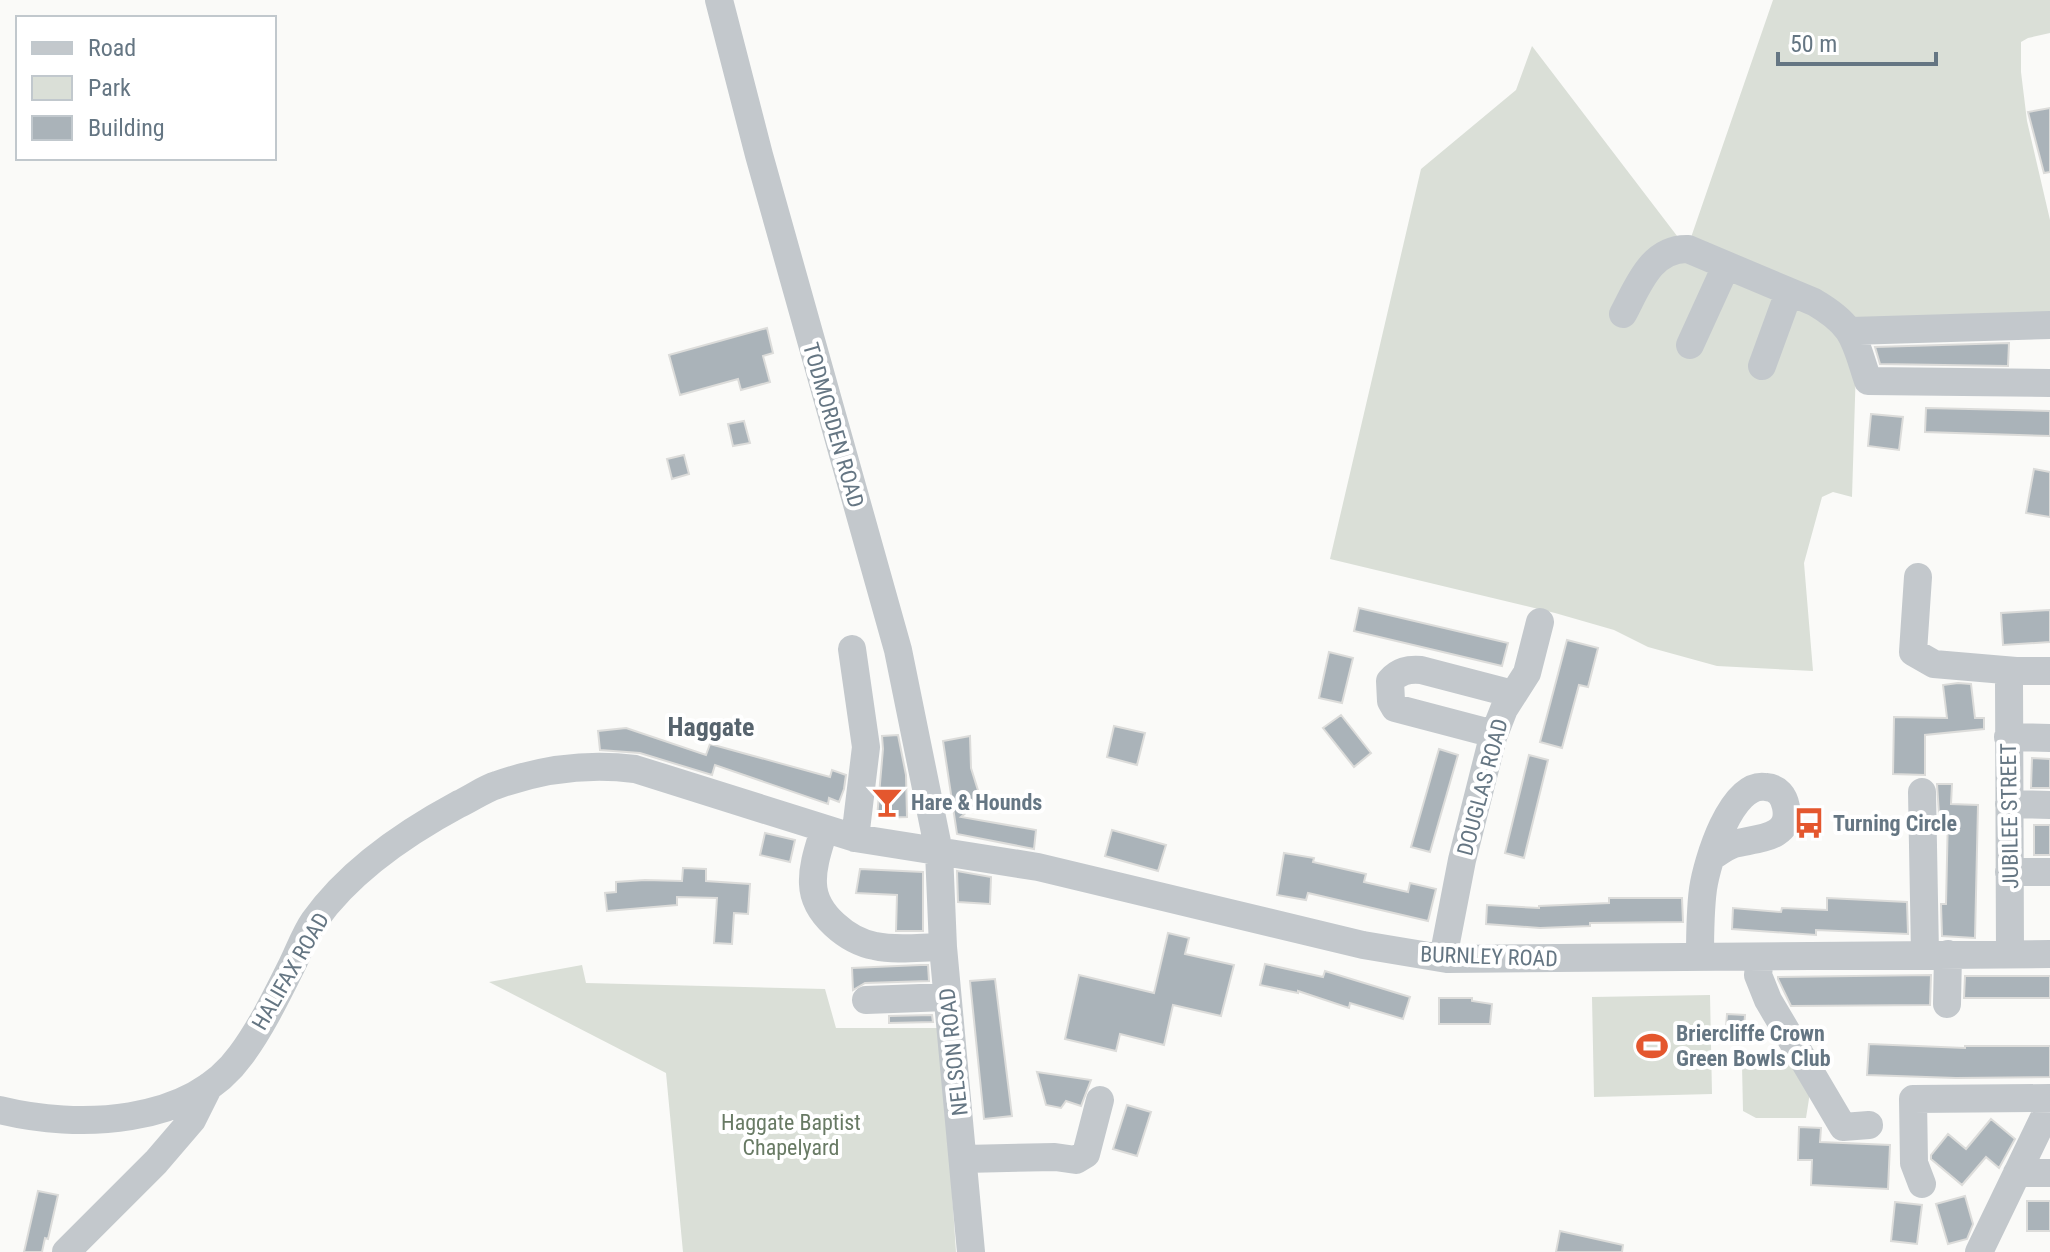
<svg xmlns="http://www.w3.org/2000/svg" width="2050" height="1252" font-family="'Roboto Condensed',sans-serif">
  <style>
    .green { fill: #dadfd7 }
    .building { fill: #aab3b9; stroke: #dcdcda; stroke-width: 2 }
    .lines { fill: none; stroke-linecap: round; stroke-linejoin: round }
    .minor { stroke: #c3c8cc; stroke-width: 28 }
    .labels { text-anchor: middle; stroke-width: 8; stroke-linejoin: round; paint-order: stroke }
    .street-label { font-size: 22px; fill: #657683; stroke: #fff }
    .poi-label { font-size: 22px; font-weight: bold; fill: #657683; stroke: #fff; text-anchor: start }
    .park-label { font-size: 22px; fill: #687a64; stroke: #fff }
    .quarter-label { font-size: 26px; font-weight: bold; fill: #57646e; stroke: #fff }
  </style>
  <rect width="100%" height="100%" fill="#fafaf8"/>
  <!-- green -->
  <path class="green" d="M1773 0H2050V33L2028 38 2021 42V72L2027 121 2050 220V321L1857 334 1852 497 1833 492 1822 497 1804 563 1813 671 1717 666 1648 647 1614 630 1555 613 1330 559 1421 169 1516 90 1532 46 1687 249Z
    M582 965 586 983 825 989 836 1028H941L956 1252H683L666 1073 489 982Z
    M1710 995 1712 1094 1594 1097 1592 997Z
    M1795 1064 1811 1086 1806 1118H1756L1743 1111 1742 1065Z"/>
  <!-- building -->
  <path class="building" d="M2050 108V172L2044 173 2028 112Z
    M767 328 773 353 763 356 770 382 741 390 738 379 680 395 669 355Z
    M2009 343 2008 366 1880 364 1875 347Z
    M1926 408 2050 411V436L1925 432Z
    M1871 414 1903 417 1899 450 1868 446Z
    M744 421 750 443 733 446 728 424Z
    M684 455 689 474 672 479 667 459Z
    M2034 469 2050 472V517L2026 513Z
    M1359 608 1508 643 1502 666 1354 631Z
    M2050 610V642L2003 645 2001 613Z
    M1567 640 1598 648 1588 687 1579 685 1562 748 1540 742Z
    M1329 652 1353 658 1342 703 1319 698Z
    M1958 683 1971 684 1975 718H1984V729L1925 735V775L1893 774 1894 717 1947 718 1943 685Z
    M1341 715 1371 753 1354 767 1323 728Z
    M1114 726 1145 733 1137 765 1107 757Z
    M626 728 706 755 710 744 830 777 832 770 846 775 844 789 839 802 829 798 828 804 715 765 712 775 640 753 600 750 598 731Z
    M898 735 906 775 907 817 877 818 883 749 882 736Z
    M970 736 971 768 981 800 961 817 1036 830 1034 849 957 834 943 741Z
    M1439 749 1458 755 1430 852 1411 847Z
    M1529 755 1548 760 1524 858 1505 853Z
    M2032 758 2050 759V788H2031Z
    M1937 784H1952L1951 804 1978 805 1975 938 1942 936 1941 904H1946L1948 814H1939Z
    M2034 825H2050V855H2034Z
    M1112 830 1166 845 1158 871 1105 856Z
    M765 833 795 840 790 862 760 855Z
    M1284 853 1314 858 1313 862 1366 874 1364 882 1408 892 1410 883 1436 889 1428 921 1308 893 1306 900 1277 895Z
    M683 868 706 869V881L750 884 748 914 734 913 732 944 714 943 717 898 677 897V905L607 911 605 893 616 892V882L645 880 682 881Z
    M860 869 923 872V931H896L897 895 856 893Z
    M957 871 991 877 990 904 958 902Z
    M1609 898H1682L1683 922 1590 923V926L1540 928 1486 924 1487 905 1539 908V906L1609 903Z
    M1827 898 1907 902 1908 934 1816 930V935L1732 929 1733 908 1781 912 1782 908 1827 910Z
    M1168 933 1189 938 1185 954 1234 965 1221 1016 1173 1005 1164 1045 1120 1034 1116 1051 1065 1039 1079 975 1154 993Z
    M1265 964 1323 977 1325 971 1410 997 1403 1019 1350 1003 1349 1008 1298 991V993L1260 985Z
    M921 965H928L929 981 865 983 853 990 852 968Z
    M1931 975 1930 1005 1791 1006 1778 979V977Z
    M1965 976H2050V998H1964Z
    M995 979 1012 1116 984 1119 970 981Z
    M1439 998H1472V1001L1492 1004 1490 1024H1439Z
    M1727 1014 1745 1015 1743 1044 1725 1042Z
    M932 1015 933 1022 889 1023V1016Z
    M1869 1044 1965 1048V1046H2050V1077L1956 1078 1867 1075Z
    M1037 1072 1091 1080 1081 1106 1066 1101 1061 1108 1046 1105Z
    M1127 1105 1151 1112 1137 1156 1113 1149Z
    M1991 1119 2015 1139 1999 1168 1986 1157 1962 1185 1931 1159V1155L1948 1134 1966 1149Z
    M1799 1127 1821 1128 1820 1142 1890 1145 1888 1189 1811 1185 1812 1160H1798Z
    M38 1191 58 1195 48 1239 45 1238 42 1252H24Z
    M1965 1196 1973 1224 1967 1239 1948 1244 1936 1204Z
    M2027 1201H2050V1231H2027Z
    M1895 1202 1922 1205 1917 1244 1891 1241Z
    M1560 1231 1623 1245 1622 1252H1556Z"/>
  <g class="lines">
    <!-- minor -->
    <path class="minor" d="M719 0 759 155 898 650 939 852 943 947 971 1252
      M1623 314C1638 286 1651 248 1688 249L1814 302C1855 326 1854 339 1868 381L2050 383
      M1851 331 2050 325
      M1690 345 1726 266
      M1762 366 1789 292
      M1918 577 1913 652 1934 664 2016 671
      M852 649 866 747 855 838
      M1494 734 1395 708 1391 701 1390 681C1399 671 1408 669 1421 670L1513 694
      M2008 737 2050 738
      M1922 792 1925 954
      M2009 804 2050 805
      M824 830C819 847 812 866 813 884 814 914 848 941 875 946 897 951 921 947 943 947
      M2009 872H2050
      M2010 953 2009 679 2016 671H2050
      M1700 957C1700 934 1700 912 1703 889 1707 862 1731 781 1766 787 1778 788 1784 796 1786 807 1792 839 1757 838 1734 844 1727 846 1719 852 1713 856
      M1760 957 1758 975 1768 1000 1843 1127 1869 1125
      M1443 958 1462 860 1493 737 1504 709 1527 673 1540 622
      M866 1000 947 997
      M1947 1004 1948 954
      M0 1110C77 1129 190 1126 241 1055 261 1028 277 995 292 965 299 951 305 934 314 921 350 870 405 833 459 804 472 798 484 789 497 785 542 769 588 763 635 769L855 838 1038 867 1363 945 1447 959 2050 954
      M964 1159 1055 1157 1076 1160 1086 1154 1100 1100
      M2017 1173H2050
      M1922 1184 1914 1163 1913 1099 2050 1098
      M66 1252 156 1162 192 1120 209 1086
      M1979 1252 2050 1105"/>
  </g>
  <!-- icons -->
  <defs>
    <symbol id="bar-bare" viewBox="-9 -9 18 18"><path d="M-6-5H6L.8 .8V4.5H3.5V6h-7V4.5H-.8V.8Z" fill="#e4572e" stroke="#fff" stroke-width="2.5" paint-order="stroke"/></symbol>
    <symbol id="bus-bare" viewBox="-9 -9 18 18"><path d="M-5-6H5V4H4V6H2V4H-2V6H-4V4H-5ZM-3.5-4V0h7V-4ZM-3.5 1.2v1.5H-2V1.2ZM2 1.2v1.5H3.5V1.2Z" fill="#e4572e" stroke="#fff" stroke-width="2.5" paint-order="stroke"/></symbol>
    <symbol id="stadium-bare" viewBox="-9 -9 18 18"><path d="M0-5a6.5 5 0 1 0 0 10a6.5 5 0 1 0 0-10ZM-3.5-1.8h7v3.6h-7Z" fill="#e4572e" stroke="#fff" stroke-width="2.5" paint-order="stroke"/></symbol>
  </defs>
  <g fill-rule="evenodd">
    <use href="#bar-bare" x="865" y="780" width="44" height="44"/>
    <use href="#bus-bare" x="1787" y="801" width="44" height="44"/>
    <use href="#stadium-bare" x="1630" y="1024" width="44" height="44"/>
  </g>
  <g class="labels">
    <!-- street labels -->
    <g class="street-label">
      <text transform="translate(834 425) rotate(74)" y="8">TODMORDEN ROAD</text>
      <text transform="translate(1482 787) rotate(-75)" y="8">DOUGLAS ROAD</text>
      <text transform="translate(2009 816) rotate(-91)" y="8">JUBILEE STREET</text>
      <text transform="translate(1489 956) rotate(2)" y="8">BURNLEY ROAD</text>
      <text transform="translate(290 971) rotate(-60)" y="8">HALIFAX ROAD</text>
      <text transform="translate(953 1052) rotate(-96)" y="8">NELSON ROAD</text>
    </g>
    <!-- poi labels -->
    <g class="poi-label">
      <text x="911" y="810">Hare &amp; Hounds</text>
      <text x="1833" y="831">Turning Circle</text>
      <text x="1676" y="1041">Briercliffe Crown<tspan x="1676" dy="25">Green Bowls Club</tspan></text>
    </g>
    <!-- park labels -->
    <g class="park-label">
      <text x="791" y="1130">Haggate Baptist<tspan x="791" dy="25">Chapelyard</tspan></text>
    </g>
    <!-- quarter labels -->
    <g class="quarter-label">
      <text x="711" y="736">Haggate</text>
    </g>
  </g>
  <!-- legend -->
  <rect x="16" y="16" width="260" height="144" fill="#ffffff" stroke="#c1c8cd" stroke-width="2"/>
  <rect x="32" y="42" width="40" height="12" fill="#c3c8cc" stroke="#c1c8cd" stroke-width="2"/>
  <text x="88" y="56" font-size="24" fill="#657683">Road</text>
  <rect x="32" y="76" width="40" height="24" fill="#dadfd7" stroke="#c1c8cd" stroke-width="2"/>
  <text x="88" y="96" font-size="24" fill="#657683">Park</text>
  <rect x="32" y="116" width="40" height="24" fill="#aab3b9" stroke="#c1c8cd" stroke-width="2"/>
  <text x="88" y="136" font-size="24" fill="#657683">Building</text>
  <!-- scale -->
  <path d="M1778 52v12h158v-12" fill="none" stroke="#657683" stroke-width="4"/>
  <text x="1790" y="52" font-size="24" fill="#657683" stroke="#ffffff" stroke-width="6" paint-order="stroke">50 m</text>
</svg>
